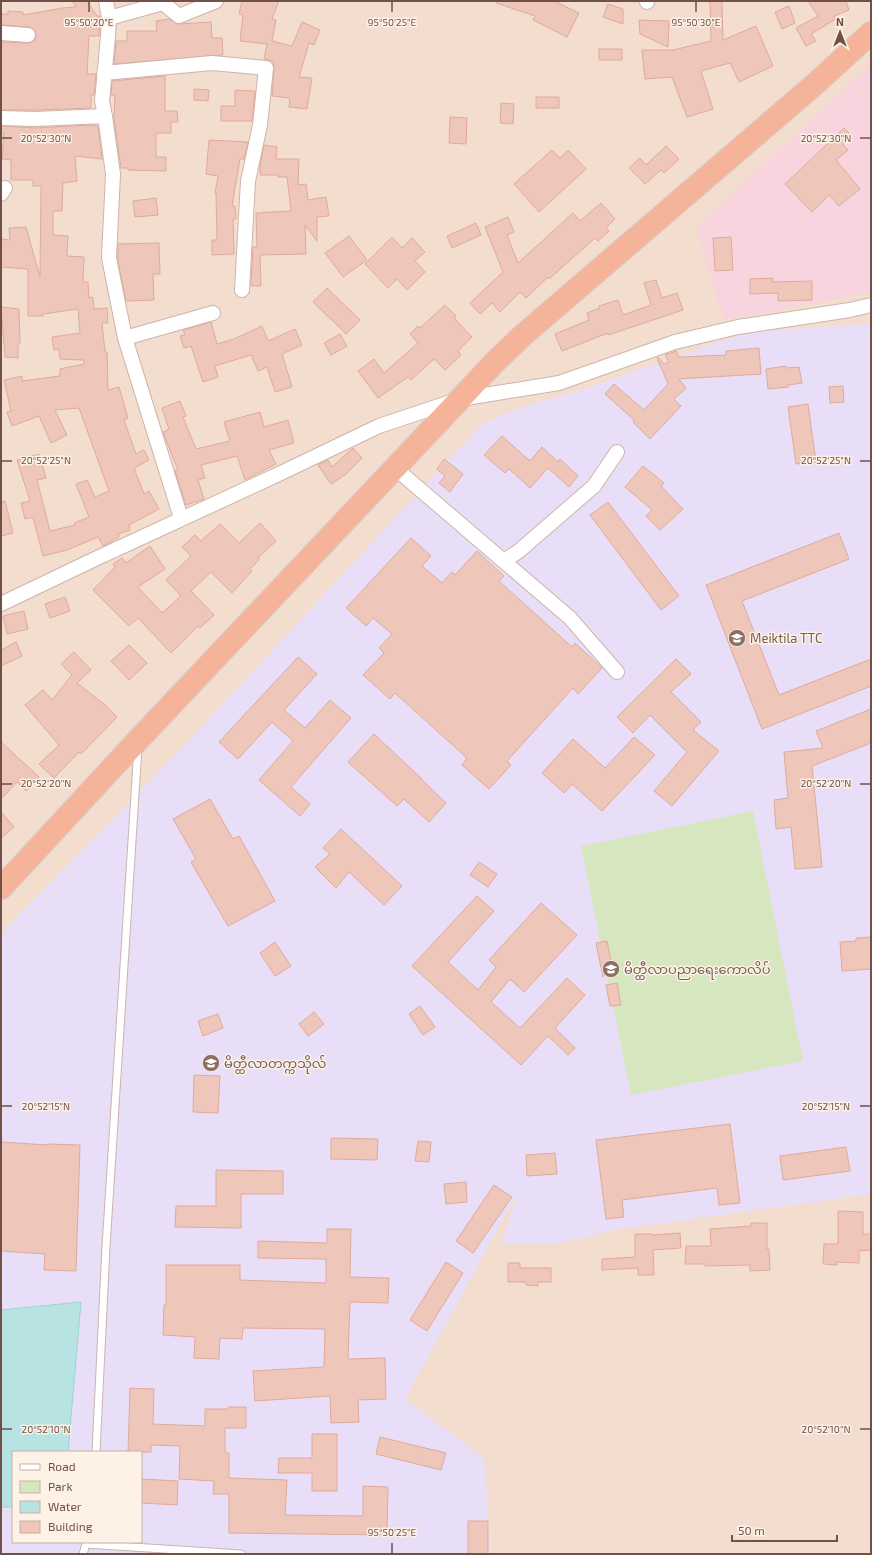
<svg xmlns="http://www.w3.org/2000/svg" width="872" height="1555" font-family="'Exo 2','Noto Sans Myanmar',sans-serif">
  <style>
    .residential { fill: #f2ddcf; fill-rule: evenodd }
    .education { fill: #e9def7; fill-rule: evenodd }
    .medical { fill: #f8d4de }
    .green { fill: #d6e7c0 }
    .water { fill: #b7e3e2; stroke: #9dd4d3 }
    .building { fill: #efc6ba; stroke: #e0aa9b }
    .lines { fill: none; stroke-linecap: round; stroke-linejoin: round }
    .service-casing { stroke: #cdb4ab; stroke-width: 9 }
    .minor-casing { stroke: #cdb4ab; stroke-width: 16 }
    .trunk-casing { stroke: #d4cac8; stroke-width: 24 }
    .service { stroke: #fff; stroke-width: 7 }
    .minor { stroke: #fff; stroke-width: 14 }
    .trunk { stroke: #f5b49a; stroke-width: 22 }
    .ticks { fill: none; stroke: #705049; stroke-width: 1.5 }
    .labels { text-anchor: middle; stroke-width: 3; stroke-linejoin: round; paint-order: stroke }
    .education-label { font-size: 13px; fill: #785e54; stroke: #fef1e6; text-anchor: start }
    .ticks-label { font-size: 10px; text-anchor: middle; fill: #705049; stroke: #fef1e6; stroke-width: 3; stroke-linejoin: round; paint-order: stroke }
  </style>
  <rect width="100%" height="100%" fill="#fbece1"/>
  <!-- residential -->
  <path class="residential" d="M1 1H871V1554H1ZM13 1452H141V1542H13Z"/>
  <!-- education -->
  <path class="education" d="M870 324 871 1194 614 1230 560 1243H502L517 1194 405 1399 484 1458 491 1554H1V934L183 747 482 424 517 409 584 389 748 332ZM13 1452H141V1542H13Z"/>
  <!-- medical -->
  <path class="medical" d="M871 64V292L724 320 696 228Z"/>
  <!-- green -->
  <path class="green" d="M753 811 803 1061 631 1095 581 846Z"/>
  <!-- water -->
  <path class="water" d="M81 1302 68 1452H13V1507H1V1310Z"/>
  <!-- building -->
  <path class="building" d="M72 1H87L97 16H100L99 36H89L87 74H96V75L94 95H91V108L35 110H1V42L28 43 35 40 36 35 35 31 29 27 1 25V14H8V11L23 12V15L63 8 76 7Z
    M242 1H279L272 19 276 20 272 41 292 46 302 22 320 30 314 45 309 43 299 77 312 78 307 109 289 107 290 98 272 96 274 68 273 61 264 59 267 44 240 41 243 15 239 14Z
    M496 1H554L579 13 567 37 533 20 535 16 496 3Z
    M710 1H722L723 40 756 26 773 66 739 82 730 63 701 71 713 109 687 117 672 77 645 79 642 50H674H673L711 41Z
    M808 1H846L849 10 834 16 836 19 811 34 816 41 806 46 796 28 818 16Z
    M608 4 623 9V24L603 17Z
    M789 6 795 23 782 29 775 12Z
    M169 19 178 24 211 22 212 38H222L223 55 114 64 116 41H127V31H157L156 21Z
    M639 20 669 21 668 47 640 34Z
    M599 49H622V60H599Z
    M165 76V111H177L178 122H171V133H156V157H166V171L128 170V168H121L114 118 115 95H111L112 81Z
    M194 89 209 90 208 101 194 100Z
    M235 90 255 91 252 121H221V106H235Z
    M536 97H559V108H536Z
    M501 103 514 104 513 124 500 123Z
    M450 117 467 118 466 144 449 143Z
    M91 125 98 126 102 159 75 156 77 181 63 183 62 211H53V235L68 236 67 256 84 257 83 282H88L89 298 93 297 94 309 107 308 108 323H102L105 352H107L108 390 119 387 128 418 124 420 136 454 144 450 149 460 134 468 144 494 149 491 159 509 129 525 130 530 118 534 119 537 103 546 98 537 67 550 43 556 33 517 25 519 21 503 30 501 17 460 39 454 46 478 37 480 50 531 75 525 74 523 89 517 76 484 87 480 95 497 109 491 79 408 55 410 67 435 51 443 39 416 12 426 7 412 11 411 4 380 22 376V381L60 376V369L84 364V360L60 359 59 349 54 350 52 337 80 333 78 309 43 314V316H28V269L1 267V239L10 240 9 228 26 227 40 277 41 186H33V180H11V160L2 159 4 133H1V126L35 128Z
    M844 128 852 136 843 145 848 150 836 160 860 189 839 206 829 195 812 212 785 184Z
    M209 140 248 142 244 159H240L232 206H235L236 219H233L234 254 212 255V240H217L216 193H215L218 176 206 174Z
    M264 145 277 147 276 159H299L298 185 306 184 308 200 326 197 329 216 317 217V241L305 225 306 254 260 255 261 286H251L253 247H257L256 213 291 211 287 177H278V175H260V165Z
    M666 146 679 159 664 173 661 170 645 184 629 168 640 158 646 165Z
    M552 150 560 158 568 150 586 169 539 212 514 184Z
    M156 198 158 215 135 217 133 201Z
    M601 203 615 219 606 228 609 231 598 241 595 238 549 279 548 277 526 298 520 292 500 312 492 303 480 314 470 303 503 272 485 227 508 217 514 232 507 235 518 263 573 213 580 221Z
    M476 223 481 235 452 248 447 236Z
    M349 236 367 260 343 277 325 253Z
    M392 237 402 248 412 238 425 252 415 261 425 272 407 290 397 279 388 288 365 264Z
    M731 237 733 270 715 271 713 238Z
    M159 243 160 274H153L154 300 126 301 118 262V244Z
    M773 278V282L812 281V300L778 301V293L750 294V279Z
    M656 280 662 298 677 293 683 310 608 335V333L562 351 555 334 589 320 587 313 600 308 599 306 618 300 623 315 651 305 644 283Z
    M327 288 360 320 346 334 313 302Z
    M445 305 456 316 454 318 472 337 458 351 461 355 445 370 434 359 411 380 408 377 378 398 358 371 374 359 384 373 418 343 410 334 418 326 420 328Z
    M1 307 19 309 20 344H18V358L5 357Z
    M211 322 217 344 234 339 262 326 268 341 295 329 302 345 282 354 292 387 275 392 267 367 258 371 251 355 215 366 218 377 203 382 191 346 184 348 180 336 185 335 183 330Z
    M340 334 347 346 331 355 324 343Z
    M759 348 761 374 679 379 686 388 674 399 681 406 650 439 633 422 634 420 605 394 614 384 644 410 668 384 657 358 658 357 664 364 669 362 665 355 676 351 679 357 726 355V351Z
    M786 366 787 368 799 367 802 383 788 385V387L768 389 766 369Z
    M843 386 844 402 830 403 829 387Z
    M180 401 186 416 183 417 196 449 230 441 224 422 260 412 264 427 288 420 294 443 269 450 276 464 245 480 237 456 201 465 205 478 198 480 204 499 186 505 175 471 178 470 163 432 169 429 162 408Z
    M808 404 816 462 796 464 788 407Z
    M502 436 530 461 542 447 558 462 560 459 578 476 569 487 548 468 530 488 509 469 505 473 484 455Z
    M353 448 362 458 346 474 331 484 318 465 328 460 332 467Z
    M444 459 463 474 450 492 439 483 445 476 437 469Z
    M643 466 664 483 661 486 683 509 660 530 646 516 652 510 625 487Z
    M5 501 13 533 1 536V502Z
    M608 502 679 596 661 610 590 515Z
    M260 523 276 541 258 558 259 560 250 569 252 571 232 593 211 572 191 591 214 615 200 628 198 626 171 653 138 618 129 626 93 590 115 567 113 564 122 558 126 563 150 546 165 569 138 587 162 613 181 596 166 580 191 556 182 547 195 535 201 541 220 524 239 543Z
    M839 533 849 559 742 601 779 695 871 659V686L762 729 706 585Z
    M411 538 431 556 422 566 442 583 452 572 455 575 477 551 504 576 499 581 572 647 575 643 602 668 578 694 573 688 507 761 511 765 489 789 462 765 467 758 395 693 390 699 363 675 384 653 379 648 392 634 373 618 366 626 346 608Z
    M65 597 70 611 50 618 45 604Z
    M24 611 28 629 7 634 3 616Z
    M16 642 22 656 1 666V650Z
    M129 645 147 663 129 680 111 661Z
    M74 652 91 670 77 683 104 704 117 717 81 754 79 752 54 778 39 764 59 745 25 705 43 690 52 700 72 675 61 664Z
    M298 657 317 674 284 710 305 728 330 700 351 718 291 787 310 804 300 816 259 780 293 741 272 722 238 759 219 742Z
    M676 659 691 674 671 692 701 722 693 730 719 751 672 806 654 791 687 752 650 715 633 733 617 717Z
    M871 709V743L812 766 822 867 795 869 791 827 776 829 774 800 788 798 784 752 823 748 816 731Z
    M374 734 422 779V780L446 803 429 822 404 799 397 806 348 762Z
    M634 737 655 755 602 811 572 784 564 793 542 773 573 739 605 768Z
    M1 742 39 777 26 791 17 782 1 799Z
    M210 799 233 839 239 836 275 901 228 926 191 862 196 859 173 819Z
    M1 812 14 827 1 838Z
    M341 829 402 886 384 905 349 872 336 888 315 867 330 854 323 848Z
    M479 862 497 874 488 887 470 875Z
    M477 896 494 911 448 962 478 990 496 967 489 960 541 903 577 935 524 992 510 979 491 1002 520 1028 567 978 585 995 555 1028 575 1048 568 1055 548 1036 521 1065 412 966Z
    M871 937V969L842 971 840 942 856 941V938Z
    M607 941 612 966 603 977 596 943Z
    M275 942 291 966 275 976 260 953Z
    M617 983 621 1005 610 1006 606 985Z
    M420 1006 435 1027 423 1035 409 1014Z
    M314 1012 324 1024 308 1036 299 1024Z
    M218 1014 223 1028 203 1036 198 1021Z
    M194 1075 220 1076 218 1113 193 1112Z
    M730 1124 740 1203 719 1205 717 1188 622 1200 624 1217 606 1219 596 1140Z
    M331 1138 378 1139 377 1160 331 1159Z
    M418 1141 431 1142 429 1162 415 1161Z
    M1 1142 48 1145V1144L80 1145 76 1271 44 1270 45 1254 1 1251Z
    M846 1147 850 1171 783 1180 780 1156Z
    M555 1153 557 1174 527 1176 526 1155Z
    M216 1170 283 1171V1194H241V1228L175 1227 176 1206H216Z
    M466 1182 467 1202 446 1204 444 1184Z
    M494 1185 512 1197 473 1253 456 1241Z
    M838 1211 863 1212V1234H871V1250L859 1251V1263L837 1262V1265L823 1264 824 1244H838Z
    M751 1223H767V1249H769L770 1270 750 1271V1265L705 1266V1264H685L686 1246H711L710 1229 751 1226Z
    M327 1229H351L350 1277 389 1278 388 1303 350 1302 348 1359 385 1358 386 1399 358 1400 359 1422 331 1423 330 1396 255 1401 253 1371 324 1367 325 1329 243 1328 242 1339 220 1338 219 1359 194 1358 195 1337 163 1335 164 1305H166V1265H240V1280L326 1283V1259L258 1258V1241L327 1243Z
    M680 1233 681 1248 653 1250 654 1275H638V1268L602 1270V1259L635 1257V1234H652V1235Z
    M446 1262 463 1273 427 1331 410 1320Z
    M508 1263H520V1268H551V1282H538V1286L526 1285V1282H508Z
    M130 1388 154 1389 153 1424 205 1426V1409H228V1407H246V1428H225V1453H229V1478L287 1480 285 1515 363 1516V1486L388 1487 387 1535 229 1533V1494H213L214 1481 179 1479 180 1446 151 1445V1452H128Z
    M312 1434H337V1491H312V1473H278L279 1458H312Z
    M380 1437 446 1453 441 1470 376 1454Z
    M141 1479 178 1481 177 1505 141 1503Z
    M468 1521H488V1554H468Z"/>
  <g class="lines">
    <defs>
      <path id="service" d="M96 1452 106 1247 138 747
        M83 1554 86 1544 241 1554"/>
      <path id="minor" d="M106 1 109 18 108 36 102 101 105 116 113 174 109 258 125 338 181 518
        M647 2V1
        M109 18 163 3 179 16 216 1
        M1 33 28 35
        M104 73 212 63 266 68 260 125 248 181 242 290
        M1 118 35 119 105 116
        M1 194 5 188
        M125 338 213 313
        M395 468 570 618 617 672
        M504 561 519 551 594 486 617 452
        M1 604 95 559 281 473 379 426 460 399 559 383 675 342 738 327 850 310 871 305"/>
      <path id="trunk" d="M1 888 139 739 495 362 522 336 814 85 871 33"/>
    </defs>
    <!-- service casing -->
    <use href="#service" class="service-casing"/>
    <!-- minor casing -->
    <use href="#minor" class="minor-casing"/>
    <!-- trunk casing -->
    <use href="#trunk" class="trunk-casing"/>
    <!-- service -->
    <use href="#service" class="service"/>
    <!-- minor -->
    <use href="#minor" class="minor"/>
    <!-- trunk -->
    <use href="#trunk" class="trunk"/>
  </g>
  <!-- ticks -->
  <path class="ticks" d="M89 2V12M392 2V12M696 2V12M2 138H12M860 138H870M2 461H12M860 461H870M2 784H12M860 784H870M2 1106H12M860 1106H870M2 1429H12M860 1429H870M392 1543V1553"/>
  <!-- icons -->
  <defs>
    <symbol id="university-disc" viewBox="-11 -11 22 22"><circle r="9.5" fill="#8d6e63" stroke="#fef1e6"/><path d="M0-5L7-2L0 1L-7-2ZM-4 1L0 2.5L4 1V4Q0 6-4 4Z" fill="#fff"/></symbol>
  </defs>
  <g fill-rule="evenodd">
    <use href="#university-disc" x="727" y="628" width="20" height="20"/>
    <use href="#university-disc" x="601" y="959" width="20" height="20"/>
    <use href="#university-disc" x="201" y="1053" width="20" height="20"/>
  </g>
  <g class="labels">
    <!-- education labels -->
    <g class="education-label">
      <text x="750" y="643">Meiktila TTC</text>
      <text x="624" y="974">မိတ္ထီလာပညာရေးကောလိပ်</text>
      <text x="224" y="1068">မိတ္ထီလာတက္ကသိုလ်</text>
    </g>
  </g>
  <g class="ticks-label">
    <text x="89" y="26">95°50'20"E</text>
    <text x="392" y="26">95°50'25"E</text>
    <text x="696" y="26">95°50'30"E</text>
    <text x="46" y="142">20°52'30"N</text>
    <text x="826" y="142">20°52'30"N</text>
    <text x="46" y="464">20°52'25"N</text>
    <text x="826" y="464">20°52'25"N</text>
    <text x="46" y="787">20°52'20"N</text>
    <text x="826" y="787">20°52'20"N</text>
    <text x="46" y="1110">20°52'15"N</text>
    <text x="826" y="1110">20°52'15"N</text>
    <text x="46" y="1433">20°52'10"N</text>
    <text x="826" y="1433">20°52'10"N</text>
    <text x="392" y="1536">95°50'25"E</text>
  </g>
  <!-- border -->
  <rect width="872" height="1555" fill="none" stroke="#705049" stroke-width="4"/>
  <!-- legend -->
  <rect x="12" y="1451" width="130" height="92" fill="#fef1e6" stroke="#c5b1a7"/>
  <rect x="20" y="1464" width="20" height="6" fill="#ffffff" stroke="#c5b1a7"/>
  <text x="48" y="1471" font-size="12" fill="#705049">Road</text>
  <rect x="20" y="1481" width="20" height="12" fill="#d6e7c0" stroke="#c5b1a7"/>
  <text x="48" y="1491" font-size="12" fill="#705049">Park</text>
  <rect x="20" y="1501" width="20" height="12" fill="#b7e3e2" stroke="#c5b1a7"/>
  <text x="48" y="1511" font-size="12" fill="#705049">Water</text>
  <rect x="20" y="1521" width="20" height="12" fill="#efc6ba" stroke="#c5b1a7"/>
  <text x="48" y="1531" font-size="12" fill="#705049">Building</text>
  <!-- north arrow -->
  <g transform="translate(840 32)" stroke="#fef1e6" stroke-width="3" paint-order="stroke">
  <path d="M0-3L7 15L0 10L-7 15Z" fill="#705049"/>
  <text y="-6" font-size="11" font-weight="bold" text-anchor="middle" fill="#705049">N</text>
  </g>
  <!-- scale -->
  <path d="M732 1535v6h105v-6" fill="none" stroke="#705049" stroke-width="2"/>
  <text x="738" y="1535" font-size="12" fill="#705049" stroke="#fef1e6" stroke-width="3" paint-order="stroke">50 m</text>
</svg>
